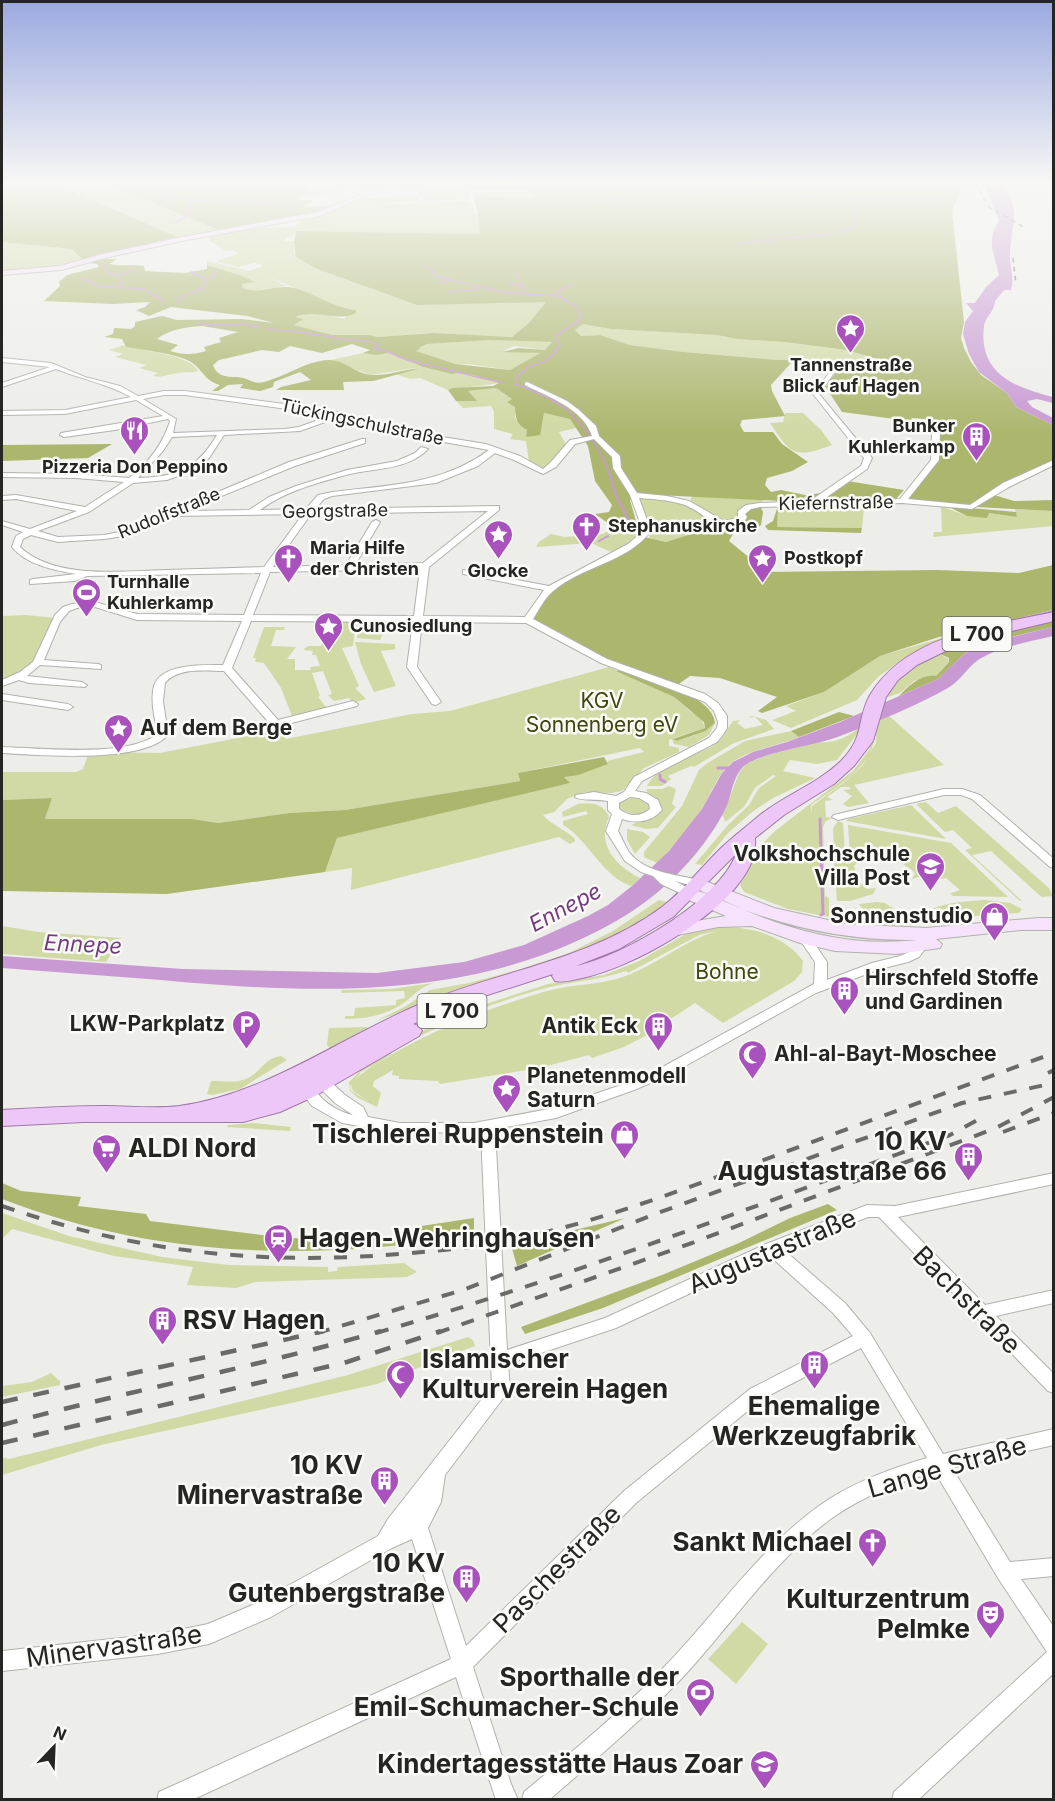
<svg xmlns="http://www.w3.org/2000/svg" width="1055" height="1801" font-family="Inter,sans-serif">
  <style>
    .green { fill: #d1d9a5; fill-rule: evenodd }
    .forest { fill: #acb66d; fill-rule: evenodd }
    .water { fill: #c899d3 }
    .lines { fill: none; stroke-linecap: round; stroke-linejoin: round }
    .stream-far2 { stroke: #c899d3; stroke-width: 1.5 }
    .stream-far1 { stroke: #c899d3; stroke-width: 2 }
    .stream { stroke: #c899d3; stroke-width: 3 }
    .street-casing { stroke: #b1b2ae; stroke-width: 2 }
    .secondary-casing { stroke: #b1b2ae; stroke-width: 2 }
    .primary-casing { stroke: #9f76a9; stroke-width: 2 }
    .street { fill: #fff; fill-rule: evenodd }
    .secondary { fill: #f6e3fb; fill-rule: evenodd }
    .primary { fill: #edc7f7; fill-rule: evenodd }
    .rail-far2 { stroke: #6a6b68; stroke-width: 1.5; stroke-dasharray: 4.5 4.5; stroke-linecap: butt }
    .rail-far1 { stroke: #6a6b68; stroke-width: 4; stroke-dasharray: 13 13; stroke-linecap: butt }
    .rail { stroke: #6a6b68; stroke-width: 4.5; stroke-dasharray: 16 16; stroke-linecap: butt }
    .labels { text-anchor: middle; stroke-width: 5; stroke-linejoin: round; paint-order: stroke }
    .far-poi-label { font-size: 18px; font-weight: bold; fill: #252624; stroke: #fafbf7; text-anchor: start }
    .far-street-label { font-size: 18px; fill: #252624; stroke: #fafbf7 }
    .shield { fill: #fafbf7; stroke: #656663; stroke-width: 1.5 }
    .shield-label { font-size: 20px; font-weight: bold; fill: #252624 }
    .park-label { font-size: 21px; fill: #40450d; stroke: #fafbf7 }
    .poi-label { font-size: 21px; font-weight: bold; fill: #252624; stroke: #fafbf7; text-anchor: start }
    .water-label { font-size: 22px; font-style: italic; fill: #733a81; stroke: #fafbf7 }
    .near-poi-label { font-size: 26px; font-weight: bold; fill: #252624; stroke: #fafbf7; text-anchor: end }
    .near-street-label { font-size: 26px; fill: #252624; stroke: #fafbf7 }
  </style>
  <rect width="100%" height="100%" fill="#edeee9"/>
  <!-- green -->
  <path class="green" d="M51 182H102L221 231 182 239Z
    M309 182H391L378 189 345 187 346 189 331 192 328 196 300 197 305 195Z
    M403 182H476L473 189 468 190 471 192 469 199 423 201V197H420L418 201 347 206 469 201 475 209 473 211 479 216 481 234 296 231 292 237H286L285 241H294V253L317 269 417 305 545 300 546 302C538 314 524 333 511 337 496 341 455 333 436 333 416 333 396 336 376 337L370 335H332L292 325 302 319 294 317 307 312 345 319 349 310 344 311 268 276 286 286 252 291 243 288 242 284 253 281 240 275 207 265V261L249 271 261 267 262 265 254 263 238 267 216 261 238 254 234 250 226 251 210 241 208 235 246 229 294 227 300 221 368 198 417 196 421 189H424L395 188Z
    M474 191H529L535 198 473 196Z
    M2 242 72 249 83 260 57 268 2 273Z
    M583 324 611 329 717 335 737 339 785 342 846 350 910 370 895 372 834 365 810 359 778 360 684 352 630 345 600 335 581 336 574 330Z
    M490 340 552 342 545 350 514 346 503 351 540 353 510 370 468 364 452 365 415 351 416 348 427 344Z
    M124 345 126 347C144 351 190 354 198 371 191 374 185 371 178 373 168 374 164 378 153 376L158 373 139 368 147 365 115 357 123 354 109 350Z
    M363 353 376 355 389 353 423 367 452 374 457 373 473 375 500 383 448 390 420 378 410 379 395 374 416 368 370 375 331 360Z
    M496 388 512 399 507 402 515 407V418L527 430 526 436 544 413 570 419 576 428 559 432 567 446 551 466 544 470 529 462 526 441 510 439 513 434 494 429V412L491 406 463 408 456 401H476L468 391Z
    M785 413H803L821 430 832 445C795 459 791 455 770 423L783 422Z
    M692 496 766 500 745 507 740 520 666 542 649 538 651 530 638 498 690 502Z
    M778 506 864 508 862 528 776 527Z
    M941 506 967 516 989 513 1017 517 1015 509 1053 511V526L933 537 934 532H942Z
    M617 526 643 534 632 542 611 552 591 543 536 547 539 542 551 534 565 537 603 534Z
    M26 615 56 618C44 649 37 674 2 683V616Z
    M334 619H356L353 646 342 648 359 686 355 688 366 699 353 703 349 698 334 701 328 695 332 694 323 671 312 673 320 696 318 697 327 708 292 716 281 688 264 663 255 662 256 658H253L264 627H285L284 630H276L271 646 296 647 287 659H295V670H311L310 667 320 666 316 655H312L313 651 303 650 308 646H321L328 625Z
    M360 619H379L375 632 383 633 380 640 357 638Z
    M970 630 943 639 903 659 878 677 857 700 791 728 772 720 796 711 786 706 824 692 880 656Z
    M355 642 395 644V649H397L381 651 396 686 374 692 361 664Z
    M938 653 950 660 936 676 914 681 900 693 885 698C902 674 910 667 938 653Z
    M609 667 674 697 691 712 701 717 705 728 674 738 677 741 695 735 715 723 709 735 689 747 674 744 672 739 669 740V746L679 748V752L644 768 622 791 611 793 585 792 567 799 554 812 543 815C551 825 565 829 575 839V841L570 844 559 837 351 890 352 868 325 872 337 838 569 783 564 777 608 763 607 761 644 752 640 748 518 773 520 781 345 810 289 813 218 823 192 819H45L52 798 2 800V772H76L83 769 88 755 99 752 160 753 279 730 286 739 412 714 450 711Z
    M888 715 944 765 854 785 869 803 848 807 843 804 852 796 843 790 851 789 849 787H841L827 797 833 800 825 801 826 817 832 818 826 821 823 827 825 896 829 898V917L788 909 744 892 740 885 744 878 739 877 758 848 775 831 853 771 869 750 875 733C874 767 836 787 811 805V814L812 806 846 781 862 766 876 743 877 720Z
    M752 716 766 720 774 729 734 743 694 767 691 766 668 776 671 779 662 786H647C661 761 694 758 716 744 725 737 727 728 733 721L740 720 737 723 745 729 763 725 755 717 748 718Z
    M860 727 857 734 837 760 817 764 790 760 783 771 815 778 773 798 752 812 728 833 702 865 695 864 728 825 749 805 759 788 776 776 773 775 755 788 744 807 725 822 723 815 739 773 746 764 765 756 818 742C834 744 848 737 860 727Z
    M791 731 799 737C778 746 754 748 734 761 717 772 712 794 701 810 688 829 673 847 657 863L644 857V852L682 806 699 770 706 764 745 741Z
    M669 786 676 789 672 804 676 807 658 828 646 829 631 825 647 819 656 799 647 793V789H662Z
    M632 798 643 799 649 805V809L638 815 621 810 618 806 620 802Z
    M926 802 938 813 956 806 1049 888 1053 896 1042 897 1038 894 991 851 972 855 1022 901H1020L965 850 972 848 953 830 945 832 916 804Z
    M578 804C591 802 604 804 609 817 596 845 616 866 640 878L632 886C603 878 589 840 563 825V821L588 814 586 811 563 817 562 812Z
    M911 805 946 839 846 821 848 819Z
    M838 821 843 823 845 855 842 857 834 856 833 828Z
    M848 825 951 843 1008 897 953 896 950 894 960 890 946 878C931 882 929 873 912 879L915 873C898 858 872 845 854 866L858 881 867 889 876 888 873 894 850 901H837L834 858 850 857Z
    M627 829 643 832 650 837 635 854 627 840Z
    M659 900 670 903 633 927 574 955 466 987 374 1022 406 1006 430 990 469 983 518 970 569 953 613 931Z
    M986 900 1010 903 1022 909 1019 913 948 918 917 923 916 920C931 903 964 901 986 900Z
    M877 902 885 903 894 909 869 917 859 904Z
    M897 912 912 925 884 927 872 920Z
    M2 926 39 932 121 938 106 962 2 954Z
    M719 927C750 926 784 935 803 961L802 972 794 981 723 1023 695 1003 645 1036 624 1047 592 1058 589 1055 539 1068 440 1084 438 1081 399 1079V1076L392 1075 393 1070 374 1081 373 1086 381 1093 377 1107 358 1098 350 1091 349 1082 360 1071 357 1068 413 1035 473 1008 548 984 604 975 639 961 691 931ZM725 929C688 937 659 964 623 977 600 985 575 984 551 990 491 1006 405 1040 356 1078L351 1085 353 1091 371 1103 351 1091 350 1086 361 1072 392 1055 390 1052C440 1024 495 1001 550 987 575 981 600 980 626 971L628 973 699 935Z
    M433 983C421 987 415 994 405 1002 387 1015 367 1019 345 1019V1016H354L355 1008 396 1005V1000L405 998 404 991 341 993 342 990 391 989Z
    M329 1028 366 1027 368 1028 330 1049 327 1045Z
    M281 1056 287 1060 240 1089 212 1095 207 1094 211 1081C224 1081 238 1084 250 1077 262 1070 265 1058 281 1056Z
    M253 1123 291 1127 290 1131 227 1127 228 1125Z
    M2 1213 69 1236 162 1257 228 1265 328 1267V1272L337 1271 338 1267 404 1263 417 1272 407 1277 255 1282 236 1288 187 1285 193 1267 114 1256 12 1229 2 1239Z
    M468 1337 473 1340 475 1346 377 1384 101 1445 2 1475V1457L9 1459 348 1375Z
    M51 1373 60 1381V1385L2 1397V1386L32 1382Z
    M742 1622 768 1644 736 1684 708 1659Z"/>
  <!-- forest -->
  <path class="forest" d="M2 182H51L182 239 103 256V259H117L110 264C122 267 132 264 144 266L145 271 185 273 207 269V265L240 275 255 282 242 284 243 288C258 294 269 287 285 287 304 286 333 309 356 310V313C336 323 316 308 295 317L303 319 294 325 332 335H370L377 337 434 333 512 337 529 323 546 302 417 305 317 269 296 257 294 242 296 231 480 234 478 213 473 196 534 198 528 190H472L476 182H963L952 211 964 322 961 338 964 348 971 362 981 375 1007 393 1016 407 1053 425V461L1031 470 972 506 909 500 907 499 935 463 939 430 947 429V426L938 425 935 420 912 418 910 421 842 412 825 386 841 366 903 372 909 370 908 368 846 350 785 342 737 339 717 335 611 329 583 324 575 330 581 336 600 335 630 345 684 352 778 360 810 359 835 364 793 361 771 385 772 391 785 416 742 420 740 425 744 432H773L782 444 808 462 792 471 767 478 765 485 771 492 781 490 805 495 823 493 814 500 802 502 637 494 630 500 639 532 612 526 595 514 609 512 612 505 595 481 588 446 570 419 544 413 540 435 526 437 527 430C517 425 515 417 515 407L507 402 512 399 496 388 468 391 477 401H456L448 390 452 388 493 386 499 383 473 375 457 373 452 374 423 367 389 353 376 355 363 353 370 350 352 344 322 353 290 346 279 352 262 350 219 360 213 365C217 377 227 377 238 377 249 378 254 385 264 382 287 376 305 361 329 360 345 360 358 375 372 375 388 376 403 369 418 369L373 381 343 382 344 390H276L281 387 311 380 300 372 274 382 273 387 260 391 240 388 243 384 228 385 218 391H212L220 385C207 382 203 372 195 365 185 354 141 350 126 347L122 339 104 337 113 334 114 328 131 329 135 326V322L162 316 177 320 242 319 274 323 247 316 171 307 149 316 136 310 145 307 150 302 113 304 44 301 60 286 59 282 67 275 99 267 97 264 89 263 60 271 61 268 83 260 72 249 2 242ZM202 326 238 332 219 338 221 342 204 347 206 351C193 355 183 355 170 351L178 345 157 339C170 329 186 327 202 326ZM490 340 552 342 545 350 519 348 502 352 540 353 510 370 455 364 416 351 421 348H418L427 344Z
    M102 182H309L305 195 300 196V200H311L312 202 301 207 330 206 333 208 325 213 221 231Z
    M112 444 88 458 2 461V445Z
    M847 481 904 490 895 500 822 501Z
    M994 495 1014 501 1053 500V511L977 507Z
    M760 506 763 512 761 525 756 529 733 534 729 541 751 559 761 572 937 570 1019 573 1053 565V610L939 637 880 656 824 692 762 713 758 711 777 697 720 678 690 676 676 686 626 669 528 620 550 589 644 537 666 542 721 525 738 524 743 520 747 508Z
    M778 506 777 527 862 528 861 533 768 530 765 526 773 521Z
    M947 506 1016 512 1017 517 989 513 987 518 967 516Z
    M1053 619V627L989 642 973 649 964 654 938 679 899 696C908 686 921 674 936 676L949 662V658L938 653 959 644Z
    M623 670C646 679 713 694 715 723L705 731 677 741 673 739 705 728 704 722 674 697 616 671Z
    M839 712 854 716 799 737 791 731Z
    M604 757 608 764 578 775 564 777 570 783 337 838 325 872 167 894 2 891V800L52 798 45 819H192L218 823 289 813 345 810 520 781 518 773Z
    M2 1183 21 1191 81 1197 78 1206 146 1214 150 1221 286 1238 333 1239 416 1235 415 1227 474 1218V1235C314 1262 155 1258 2 1199Z
    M828 1204 837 1210 603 1308 525 1334 521 1327 662 1275 739 1243 790 1218Z
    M625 1218 517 1266 511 1245Z"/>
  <!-- water -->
  <path class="water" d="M984 182H1003C1022 212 1011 224 1010 253 1009 266 1015 277 1011 290H1004L995 301C995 311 985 317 984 326 978 374 1016 388 1053 397V403L1037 399 1027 401 1032 407 1053 418V425L1016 407 1007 393 979 372 969 354 963 334 965 322 973 311 966 303H975L986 287 999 275C994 254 986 241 999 221Z
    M1053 627V636C1032 641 998 647 978 660 967 668 960 681 948 688 916 706 874 723 840 736 819 745 758 753 744 766 731 778 732 799 723 814 702 852 668 888 631 912 490 1001 321 995 161 980 108 976 55 972 2 968V956L183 969 377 973 464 962 524 945 588 916 608 905 632 886 669 851 702 809 722 773 733 762 753 752 787 742 840 722 938 679 964 654 984 644Z"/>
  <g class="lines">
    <!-- stream-far2 -->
    <path class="stream-far2" d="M116 182 191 200 190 208 186 211 192 214 176 222
      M2 186 13 182
      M717 193 859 198H953
      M190 200 272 204
      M595 200 706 193
      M157 202 165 196
      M840 232 851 229 859 223 853 218C855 207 866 207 873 200
      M738 243 830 234
      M104 262 103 265 108 273 120 275 119 279 122 280 119 287 146 290 164 301
      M427 264 425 266 434 272 435 276 503 292 559 296 577 307 581 317 579 321 555 336 560 345C551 359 542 364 526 367L527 369 519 374 516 381
      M191 272 207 279
      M516 272 524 292
      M120 275 134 270
      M81 278 99 286 119 287
      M439 283 449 281
      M510 283 522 286
      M447 292 478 289
      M553 295 572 284
      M176 303 181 297 204 288 207 279 214 276 215 271
      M197 324H245L259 327
      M267 329C293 330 316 334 342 339 356 341 363 338 378 345L375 349C393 351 401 360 415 362 445 368 474 377 504 383
      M516 384C533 391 552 398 567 410 584 424 605 456 610 477"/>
    <!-- stream-far1 -->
    <path class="stream-far1" d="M610 475 615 493 628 519 623 527
      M599 541 608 536
      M1006 622 1054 611
      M943 639 970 630"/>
    <!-- stream -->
    <path class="stream" d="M718 768H731
      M660 775V779L665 782
      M820 819 823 914 821 915"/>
    <defs>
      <path id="street" d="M2 358 51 363 85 377 120 386 138 396 164 391H185L330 410 405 431 486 444 520 456 543 469 550 463 570 440 592 436C583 408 548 397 525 385V383L527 382 567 401 579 410 596 426 599 436 620 456 621 468 637 493 667 496 689 501 724 521 738 518V511L746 505 760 503 810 501 861 466 864 458 813 394 836 364 839 366 819 394 872 458 867 469 821 501 900 499 931 460 932 430 939 425 943 427 940 430 939 460 908 499 970 505 1003 483 1054 460V465L1009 487 972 509 902 503 760 507 751 509 745 514 747 517 744 522C712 533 708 513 682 504 668 500 653 499 639 498L651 531C627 563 581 566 552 592 544 599 539 610 533 619L607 659 705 694 718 703 727 716V728L722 736 717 742 642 781 635 791 646 793 658 800 662 810C651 822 637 824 622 819L618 831C622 838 625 846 629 852 645 874 681 875 704 881L706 884 704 887 700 888 675 881 694 891 696 894 690 898 661 884 653 876 641 872 625 861 606 831 612 814 608 810V801C599 799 580 801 575 797L576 795 594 792 616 796 624 792 634 777 709 738 717 728 718 722 714 711 705 702 601 663 526 623 422 622 417 667 441 702 436 705 432 704 407 667 413 622 251 621 232 668 278 720 353 701 358 704 357 706 276 727 272 726 224 671C205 671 178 667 165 683L163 701 168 735C142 764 40 755 2 753V747C42 748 126 758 158 734 155 719 150 701 154 686 161 663 204 665 223 665L242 621 137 620 95 607 77 608 69 611 60 622 44 660 98 664 101 665V669L40 665 27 676 82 682 87 685 85 687 29 683 19 680 2 686V680L20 672 33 662 55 615 63 607 72 604 95 602 137 614 244 615 261 573 87 576 75 581 30 584V580L33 579 76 574C54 570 27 565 12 547L16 536 23 532 2 525V521L30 529 77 511 16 499 2 500V496L16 495 85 507 124 482 76 478 2 477V473L76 474 129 478C149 462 163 444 170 421L168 419 115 430 64 437 60 435 61 433 163 416 136 400 65 414 2 415V411L65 410 131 397C108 384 81 379 56 369L2 387V383L50 367 2 362ZM164 395H185L332 415 299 427 284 429 173 433 176 419 143 399ZM339 417 404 435 489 450C442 485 388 485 332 492L318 495 306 509 260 510C285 491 320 482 350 474 376 468 408 470 428 449L421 447 415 453 397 461 347 470 296 486 269 497 249 510 185 511 295 466 365 443V439H362L289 462 125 531 104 535 58 537 38 531 89 512 133 483 167 480 198 469 209 458 224 435 300 431ZM217 435C197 469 176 477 138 478L163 451 172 437ZM594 439 612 457 613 468 630 495 643 531 628 544 549 586 463 570V574L544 590 525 617 423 616 429 567 499 510V506L315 509 324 499 332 496 436 483 478 466 495 453 514 460 543 474 556 467 575 444ZM488 511 423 563 355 565 380 522 376 520 372 522 346 565 273 567 311 514ZM303 514 264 567C232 568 199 569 167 570 123 571 55 580 20 547L23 539 31 535 58 542 104 539 130 535 174 516ZM420 569 414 616 253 615 270 572ZM630 797 639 798 649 804 650 809C640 817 630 817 619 809V803Z
        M2 694 68 704 73 707 68 710 2 700Z
        M944 789H962L980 795 1054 859V868L1050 867 972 799 961 795H944L838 820 832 817 834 815Z
        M806 936 810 937 827 962V980L872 963 900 956 911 951 917 943H925L927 946 919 957 908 962 880 969 816 993 669 1075 634 1090 556 1118 495 1129 507 1350 605 1318 766 1244 862 1207 867 1205 895 1206 1054 1173V1184L898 1217 985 1305 1054 1290V1303L996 1316 1054 1374V1393L1048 1391 879 1217H868L784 1250 845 1303 870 1333 943 1454 1054 1429V1445L952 1468 1010 1562 1054 1558V1576L1021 1579 1054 1627V1673L918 1800H892L894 1792 1047 1652 998 1578 935 1472C899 1482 863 1496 832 1518 773 1561 732 1624 683 1677 641 1721 595 1760 549 1800H522L524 1792C573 1751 623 1710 667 1664 717 1612 759 1549 819 1506 851 1483 889 1469 927 1458L861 1348 762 1399 636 1503 473 1667 511 1784 518 1800H496L456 1677 192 1800H157L159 1792 451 1659 412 1539 392 1548 271 1617 209 1644 158 1654 2 1671V1651L158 1634 208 1624 257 1603 378 1536 388 1519 492 1386 481 1132 400 1133 342 1123 312 1106 300 1090 302 1079 311 1078 312 1074H322L345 1095 363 1107 368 1117 400 1123H474L554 1108 624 1084 659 1069 814 984 815 962 800 940ZM314 1082 335 1103 353 1115C338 1112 314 1098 314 1082ZM770 1256 833 1313 853 1336 750 1389 624 1491 466 1646 428 1528 441 1502 445 1475 507 1393 510 1388 508 1364 616 1328Z"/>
      <path id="secondary" d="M389 182H398L320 216 182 241 105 258 61 270 2 275V271L60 266 103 254 182 237 318 212Z
        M700 879 774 908 846 924 926 928 1038 918H1054V930H1021L936 939 942 944 940 948 897 954 835 951 800 943 752 926 718 927 673 936 666 934 664 930 666 926 726 916 684 898 681 894 684 890 690 889C714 894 736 907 759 916 811 936 861 946 917 940 862 941 806 932 753 913 733 906 714 896 694 888L691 884 694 880Z"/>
      <path id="primary" d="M1054 612V621L962 643 917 665 898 680 886 697 873 741 854 766 834 784 784 815 755 838C756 852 753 861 746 873 719 918 632 968 582 978 572 980 564 983 555 981L552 976 553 974 472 1000 413 1024 419 1026 422 1031 419 1036 315 1096 280 1112 243 1122H84L2 1126V1110C37 1108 71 1106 106 1106 129 1106 155 1109 179 1106 270 1093 342 1036 425 1002 504 970 592 959 662 907 683 891 699 870 718 851 731 838 746 827 760 815 785 795 817 784 841 761 866 735 856 720 870 695 907 634 990 626 1054 612ZM736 854C719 901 623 956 576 966L619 949 673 917Z"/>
    </defs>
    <!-- street casing -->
    <use href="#street" class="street-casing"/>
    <!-- secondary casing -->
    <use href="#secondary" class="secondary-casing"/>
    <!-- primary casing -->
    <use href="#primary" class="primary-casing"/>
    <!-- street -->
    <use href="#street" class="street"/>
    <!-- secondary -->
    <use href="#secondary" class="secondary"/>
    <!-- primary -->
    <use href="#primary" class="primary"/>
    <!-- rail-far2 -->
    <path class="rail-far2" d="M978 182 977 187 989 207 1022 226V231
      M1013 258 1016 284"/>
    <!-- rail-far1 -->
    <path class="rail-far1" d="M1048 1073 1054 1070
      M1003 1132 1054 1113
      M2 1206C142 1254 265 1266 412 1253 441 1250 471 1248 499 1242 589 1226 675 1192 761 1161 858 1125 956 1089 1054 1053
      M317 1333 463 1290 655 1214 962 1103 1054 1083
      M376 1333C571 1277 760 1204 950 1135L983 1117
      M437 1333 692 1243 996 1128 1054 1097"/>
    <!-- rail -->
    <path class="rail" d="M2 1402 324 1331
      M2 1425C128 1391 256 1367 381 1331
      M2 1443 347 1362 441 1331"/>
  </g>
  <!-- sky -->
  <linearGradient id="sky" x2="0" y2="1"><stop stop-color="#9ba9e0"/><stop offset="0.42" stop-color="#f7f7f5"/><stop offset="1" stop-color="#f7f7f5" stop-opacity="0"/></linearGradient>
  <rect width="1055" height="434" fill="url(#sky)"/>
  <!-- icons -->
  <defs>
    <symbol id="sight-pin" viewBox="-11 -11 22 30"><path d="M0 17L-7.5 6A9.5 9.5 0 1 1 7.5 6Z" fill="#a951bd" stroke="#fafbf7"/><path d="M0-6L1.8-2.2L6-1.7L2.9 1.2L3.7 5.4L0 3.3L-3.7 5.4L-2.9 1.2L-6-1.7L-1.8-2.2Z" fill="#fff"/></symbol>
    <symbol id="restaurant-pin" viewBox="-11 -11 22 30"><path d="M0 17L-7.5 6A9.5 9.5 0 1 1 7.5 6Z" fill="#a951bd" stroke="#fafbf7"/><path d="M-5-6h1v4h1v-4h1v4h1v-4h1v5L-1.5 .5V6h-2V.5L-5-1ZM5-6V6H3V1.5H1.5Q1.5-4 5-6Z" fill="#fff"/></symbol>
    <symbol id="building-pin" viewBox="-11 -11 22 30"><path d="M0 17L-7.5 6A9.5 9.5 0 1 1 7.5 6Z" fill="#a951bd" stroke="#fafbf7"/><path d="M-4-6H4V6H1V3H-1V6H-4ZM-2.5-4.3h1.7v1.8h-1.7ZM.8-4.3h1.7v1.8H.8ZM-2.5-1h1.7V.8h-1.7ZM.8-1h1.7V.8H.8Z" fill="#fff"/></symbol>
    <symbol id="church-pin" viewBox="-11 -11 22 30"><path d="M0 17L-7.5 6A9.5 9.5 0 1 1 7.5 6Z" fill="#a951bd" stroke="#fafbf7"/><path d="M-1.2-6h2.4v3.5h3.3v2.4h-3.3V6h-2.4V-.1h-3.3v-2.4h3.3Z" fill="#fff"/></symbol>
    <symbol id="stadium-pin" viewBox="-11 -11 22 30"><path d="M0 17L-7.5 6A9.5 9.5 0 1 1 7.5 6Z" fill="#a951bd" stroke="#fafbf7"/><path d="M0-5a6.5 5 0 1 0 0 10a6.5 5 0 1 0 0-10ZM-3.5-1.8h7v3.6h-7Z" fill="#fff"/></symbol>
    <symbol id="university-pin" viewBox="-11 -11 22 30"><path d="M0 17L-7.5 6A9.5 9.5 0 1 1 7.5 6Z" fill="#a951bd" stroke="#fafbf7"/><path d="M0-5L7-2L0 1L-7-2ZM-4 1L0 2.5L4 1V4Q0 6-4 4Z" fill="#fff"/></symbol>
    <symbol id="shop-pin" viewBox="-11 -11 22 30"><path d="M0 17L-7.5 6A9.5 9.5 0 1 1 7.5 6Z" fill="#a951bd" stroke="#fafbf7"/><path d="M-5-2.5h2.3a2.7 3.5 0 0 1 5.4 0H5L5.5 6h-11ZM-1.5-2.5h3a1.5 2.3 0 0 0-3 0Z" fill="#fff"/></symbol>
    <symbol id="parking-pin" viewBox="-11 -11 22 30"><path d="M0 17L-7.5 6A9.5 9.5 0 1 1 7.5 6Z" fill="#a951bd" stroke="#fafbf7"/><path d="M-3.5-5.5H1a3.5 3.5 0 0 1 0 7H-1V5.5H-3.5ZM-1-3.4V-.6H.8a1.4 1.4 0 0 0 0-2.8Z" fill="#fff"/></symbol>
    <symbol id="mosque-pin" viewBox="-11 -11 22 30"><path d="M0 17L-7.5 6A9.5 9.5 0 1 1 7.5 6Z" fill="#a951bd" stroke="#fafbf7"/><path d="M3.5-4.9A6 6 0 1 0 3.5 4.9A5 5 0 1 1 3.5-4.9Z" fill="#fff"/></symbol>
    <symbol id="supermarket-pin" viewBox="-11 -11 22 30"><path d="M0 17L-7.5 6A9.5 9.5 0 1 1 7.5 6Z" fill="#a951bd" stroke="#fafbf7"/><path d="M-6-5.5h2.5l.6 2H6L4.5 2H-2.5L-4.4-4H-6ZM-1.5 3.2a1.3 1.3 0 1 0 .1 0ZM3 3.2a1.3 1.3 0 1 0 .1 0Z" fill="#fff"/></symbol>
    <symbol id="station-pin" viewBox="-11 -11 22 30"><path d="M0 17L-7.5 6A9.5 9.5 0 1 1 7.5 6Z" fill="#a951bd" stroke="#fafbf7"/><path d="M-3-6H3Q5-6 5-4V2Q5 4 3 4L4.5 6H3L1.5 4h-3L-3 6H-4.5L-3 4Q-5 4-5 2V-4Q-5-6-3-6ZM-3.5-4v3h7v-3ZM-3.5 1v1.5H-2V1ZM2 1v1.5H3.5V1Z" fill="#fff"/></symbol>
    <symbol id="theatre-pin" viewBox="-11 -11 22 30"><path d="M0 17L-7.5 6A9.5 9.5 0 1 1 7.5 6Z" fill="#a951bd" stroke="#fafbf7"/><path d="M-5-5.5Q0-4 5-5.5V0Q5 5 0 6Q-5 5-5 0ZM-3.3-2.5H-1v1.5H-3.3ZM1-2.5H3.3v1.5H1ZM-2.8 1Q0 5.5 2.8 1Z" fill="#fff"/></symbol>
    <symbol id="school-pin" viewBox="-11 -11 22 30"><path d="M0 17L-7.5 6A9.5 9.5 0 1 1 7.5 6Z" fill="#a951bd" stroke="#fafbf7"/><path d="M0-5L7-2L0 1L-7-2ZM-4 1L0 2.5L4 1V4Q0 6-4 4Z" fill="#fff"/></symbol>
  </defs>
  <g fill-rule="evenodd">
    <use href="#sight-pin" x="834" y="312" width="33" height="45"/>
    <use href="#restaurant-pin" x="118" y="414" width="33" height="45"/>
    <use href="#building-pin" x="960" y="420" width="33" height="45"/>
    <use href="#church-pin" x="570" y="510" width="33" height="45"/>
    <use href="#sight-pin" x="482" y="518" width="33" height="45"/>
    <use href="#church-pin" x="272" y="542" width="33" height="45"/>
    <use href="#sight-pin" x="746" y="542" width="33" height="45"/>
    <use href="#stadium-pin" x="70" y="576" width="33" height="45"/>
    <use href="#sight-pin" x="312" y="610" width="33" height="45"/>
    <use href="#sight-pin" x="102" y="712" width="33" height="45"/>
    <use href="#university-pin" x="914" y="850" width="33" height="45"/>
    <use href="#shop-pin" x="978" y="900" width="33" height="45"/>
    <use href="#building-pin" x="828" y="974" width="33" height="45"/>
    <use href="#parking-pin" x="230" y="1008" width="33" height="45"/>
    <use href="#building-pin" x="642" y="1010" width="33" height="45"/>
    <use href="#mosque-pin" x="736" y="1038" width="33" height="45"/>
    <use href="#sight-pin" x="490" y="1072" width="33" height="45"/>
    <use href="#shop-pin" x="608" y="1118" width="33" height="45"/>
    <use href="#supermarket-pin" x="90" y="1132" width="33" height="45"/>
    <use href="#building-pin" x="952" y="1140" width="33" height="45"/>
    <use href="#station-pin" x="262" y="1222" width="33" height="45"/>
    <use href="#building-pin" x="146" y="1304" width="33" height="45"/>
    <use href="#building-pin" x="798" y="1348" width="33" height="45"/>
    <use href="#mosque-pin" x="384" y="1358" width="33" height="45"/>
    <use href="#building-pin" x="368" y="1464" width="33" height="45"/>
    <use href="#church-pin" x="856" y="1526" width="33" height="45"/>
    <use href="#building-pin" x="450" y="1562" width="33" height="45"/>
    <use href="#theatre-pin" x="974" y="1598" width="33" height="45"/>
    <use href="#stadium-pin" x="684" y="1676" width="33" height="45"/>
    <use href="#school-pin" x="748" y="1748" width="33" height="45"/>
  </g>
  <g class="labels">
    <!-- far-poi labels -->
    <g class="far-poi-label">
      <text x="851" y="371" text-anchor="middle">Tannenstraße<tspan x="851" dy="21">Blick auf Hagen</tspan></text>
      <text x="955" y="432" text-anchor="end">Bunker<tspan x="955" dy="21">Kuhlerkamp</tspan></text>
      <text x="135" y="473" text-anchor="middle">Pizzeria Don Peppino</text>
      <text x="608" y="532">Stephanuskirche</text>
      <text x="310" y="554">Maria Hilfe<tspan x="310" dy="21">der Christen</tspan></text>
      <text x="784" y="564">Postkopf</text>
      <text x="498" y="577" text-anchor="middle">Glocke</text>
      <text x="107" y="588">Turnhalle<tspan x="107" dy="21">Kuhlerkamp</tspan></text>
      <text x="350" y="632">Cunosiedlung</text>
    </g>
    <!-- far-street labels -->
    <g class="far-street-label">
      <text transform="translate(362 422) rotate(12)" y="6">Tückingschulstraße</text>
      <text transform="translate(836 503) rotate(-1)" y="6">Kiefernstraße</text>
      <text transform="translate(335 511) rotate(-1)" y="6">Georgstraße</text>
      <text transform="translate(169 513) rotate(-22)" y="6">Rudolfstraße</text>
    </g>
    <!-- shield labels -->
    <g class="shield">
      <rect x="942.5" y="617" width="69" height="34" rx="4.5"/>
      <rect x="417.5" y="994" width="69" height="34" rx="4.5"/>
    </g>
    <g class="shield-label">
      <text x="977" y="641">L 700</text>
      <text x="452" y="1018">L 700</text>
    </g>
    <!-- park labels -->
    <g class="park-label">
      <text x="602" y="708">KGV<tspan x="602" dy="24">Sonnenberg eV</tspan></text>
      <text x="727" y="979">Bohne</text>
    </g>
    <!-- poi labels -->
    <g class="poi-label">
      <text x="140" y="735">Auf dem Berge</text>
      <text x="910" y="861" text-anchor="end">Volkshochschule<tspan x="910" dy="24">Villa Post</tspan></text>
      <text x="973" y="923" text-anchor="end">Sonnenstudio</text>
      <text x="865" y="985">Hirschfeld Stoffe<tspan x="865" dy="24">und Gardinen</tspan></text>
      <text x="225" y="1031" text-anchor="end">LKW-Parkplatz</text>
      <text x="638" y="1033" text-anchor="end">Antik Eck</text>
      <text x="774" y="1061">Ahl-al-Bayt-Moschee</text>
      <text x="527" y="1083">Planetenmodell<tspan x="527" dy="24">Saturn</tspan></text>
    </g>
    <!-- water labels -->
    <g class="water-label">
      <text transform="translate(565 907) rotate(-28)" y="8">Ennepe</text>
      <text transform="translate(83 944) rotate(3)" y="8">Ennepe</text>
    </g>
    <!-- near-poi labels -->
    <g class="near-poi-label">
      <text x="604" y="1143">Tischlerei Ruppenstein</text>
      <text x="947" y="1150">10 KV<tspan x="947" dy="30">Augustastraße 66</tspan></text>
      <text x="128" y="1157" text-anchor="start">ALDI Nord</text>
      <text x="299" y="1247" text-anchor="start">Hagen-Wehringhausen</text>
      <text x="183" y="1329" text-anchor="start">RSV Hagen</text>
      <text x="422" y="1368" text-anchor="start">Islamischer<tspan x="422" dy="30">Kulturverein Hagen</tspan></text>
      <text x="814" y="1415" text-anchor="middle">Ehemalige<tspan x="814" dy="30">Werkzeugfabrik</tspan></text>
      <text x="363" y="1474">10 KV<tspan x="363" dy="30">Minervastraße</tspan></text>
      <text x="852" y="1551">Sankt Michael</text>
      <text x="445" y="1572">10 KV<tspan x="445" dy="30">Gutenbergstraße</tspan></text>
      <text x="970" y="1608">Kulturzentrum<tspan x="970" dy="30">Pelmke</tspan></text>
      <text x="679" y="1686">Sporthalle der<tspan x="679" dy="30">Emil-Schumacher-Schule</tspan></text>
      <text x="743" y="1773">Kindertagesstätte Haus Zoar</text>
    </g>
    <!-- near-street labels -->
    <g class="near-street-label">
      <text transform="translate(772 1251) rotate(-23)" y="9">Augustastraße</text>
      <text transform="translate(967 1300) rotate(45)" y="9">Bachstraße</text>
      <text transform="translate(947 1467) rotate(-16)" y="9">Lange Straße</text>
      <text transform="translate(557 1569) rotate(-45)" y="9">Paschestraße</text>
      <text transform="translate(114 1646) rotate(-8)" y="9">Minervastraße</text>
    </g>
  </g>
  <!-- border -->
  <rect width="1055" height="1801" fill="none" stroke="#252624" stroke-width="6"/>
  <!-- north arrow -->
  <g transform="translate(54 1747) rotate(23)" stroke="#fafbf7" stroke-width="4.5" paint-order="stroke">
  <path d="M0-4.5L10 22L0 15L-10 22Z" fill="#252624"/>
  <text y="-9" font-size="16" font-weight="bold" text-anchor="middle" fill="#252624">N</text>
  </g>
</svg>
